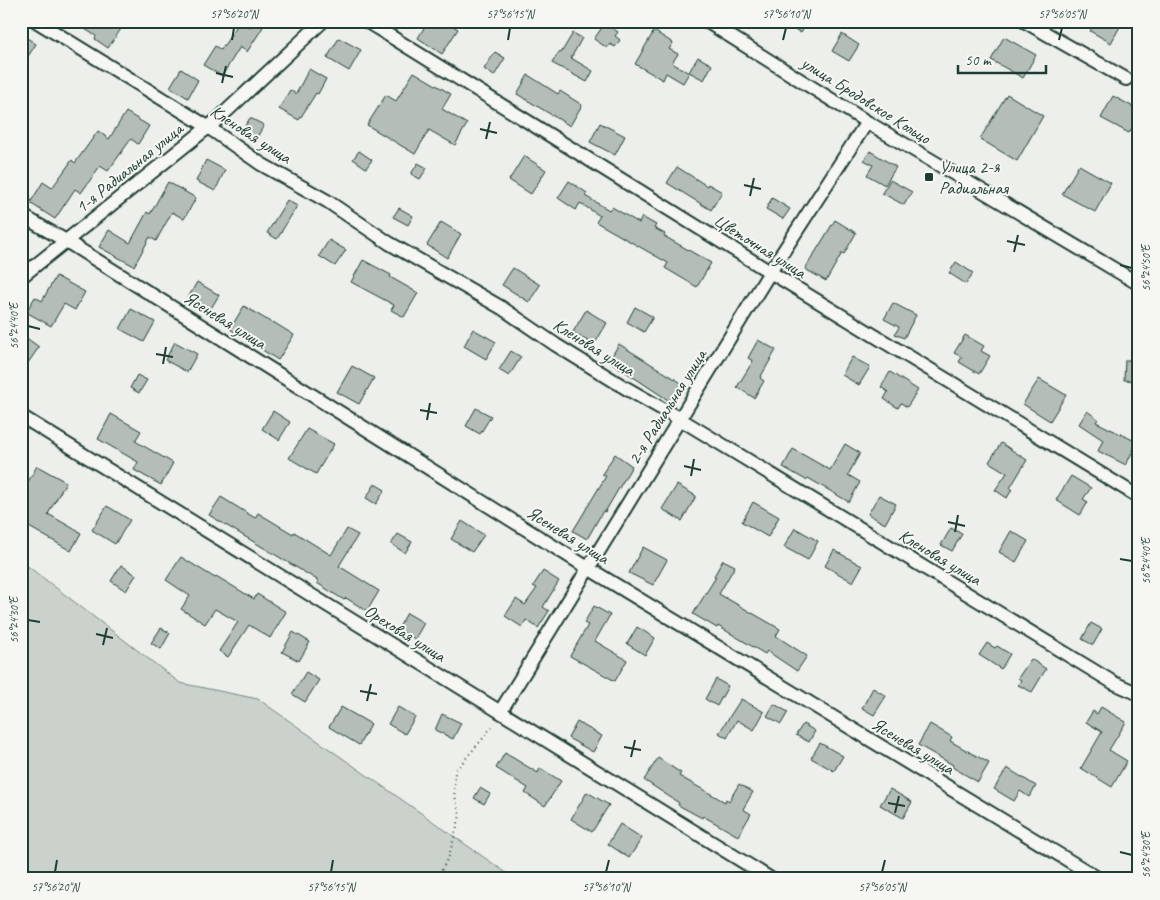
<svg xmlns="http://www.w3.org/2000/svg" width="1160" height="900" font-family="Caveat,sans-serif">
  <style>
    .green { fill: #cbd2cc; stroke: #758880 }
    .building { fill: #b4bdb8; stroke: #1f3d34 }
    .lines { fill: none; stroke-linecap: round; stroke-linejoin: round }
    .minor-casing { stroke: #1f3d34; stroke-width: 16 }
    .path { stroke: #1f3d34; stroke-width: 2; stroke-dasharray: 1 4; stroke-linecap: butt }
    .minor { stroke: #f6f6f2; stroke-width: 12 }
    .ticks { fill: none; stroke: #1f3d34; stroke-width: 2 }
    .poi-dot { fill: #1f3d34; stroke: #f6f6f2; stroke-width: 2 }
    .labels { text-anchor: middle; stroke-width: 4; stroke-linejoin: round; paint-order: stroke }
    .street-label { font-size: 18px; fill: #1f3d34; stroke: #f6f6f2 }
    .poi-label { font-size: 18px; fill: #1f3d34; stroke: #f6f6f2; text-anchor: start }
    .neatline { fill: none; stroke: #1f3d34; stroke-width: 2 }
    .ticks-label { font-size: 12px; text-anchor: middle; fill: #1f3d34 }
  </style>
  <rect width="100%" height="100%" fill="#edefea"/>
  <filter id="ink" filterUnits="userSpaceOnUse"><feTurbulence type="fractalNoise" baseFrequency=".02" numOctaves="2"/><feDisplacementMap in="SourceGraphic" scale="10" xChannelSelector="R" yChannelSelector="G"/><feConvolveMatrix kernelMatrix="1 2 1 2 8 2 1 2 1" color-interpolation-filters="sRGB"/></filter>
  <g filter="url(#ink)">
    <!-- green -->
    <path class="green" d="M21 561 180 683 258 699 515 879H21Z"/>
    <!-- building -->
    <path class="building" d="M72 21H111L121 29 108 48 95 39 96 36Z
      M240 21 250 27 255 21 263 27 247 52 240 47 222 76 203 65 215 46 221 50Z
      M428 21H445L458 29 442 54 418 38Z
      M781 21H808L801 33Z
      M1096 21H1123L1111 43 1090 31Z
      M605 23 618 32 615 36 620 40 615 47 610 44 607 48 594 39Z
      M654 31 673 43 669 49 678 54 672 63 689 73 683 83 666 73 663 80 635 64Z
      M573 33 582 38 571 58 593 71 587 82 552 63 559 52 561 53Z
      M21 34 36 44 21 67Z
      M842 34 859 45 849 61 832 51Z
      M1004 37 1036 55 1023 78 991 60Z
      M339 38 361 50 349 71 327 58Z
      M495 52 505 58 494 76 484 69Z
      M698 57 712 65 704 80 689 72Z
      M181 69 198 80 188 98 170 87Z
      M309 69 326 79 318 94 316 93 299 120 279 109 290 90 296 94Z
      M414 72 451 94 442 109 467 124 455 145 429 130 415 154 367 125 386 95 396 101Z
      M528 75 558 94 560 91 582 105 570 126 517 94Z
      M1007 94 1043 116 1017 161 980 139Z
      M1113 96 1139 110V116L1129 133 1101 118Z
      M126 112 149 126 138 144 131 139 108 171 100 166 81 193 75 189 55 219 30 203 43 182 52 188 72 160 75 163 98 131 109 139Z
      M250 118 264 125 256 139 242 131Z
      M600 123 625 136 615 155 590 142Z
      M359 151 372 160 366 168 353 159Z
      M870 151 896 167 885 185 867 175 873 165 864 160Z
      M524 156 546 170 531 194 509 180Z
      M206 160 225 170 215 191 196 181Z
      M418 163 427 168 420 179 411 174Z
      M1079 165 1111 183 1095 212 1062 194Z
      M677 167 707 186 708 184 722 192 711 210 667 183Z
      M890 180 912 192 904 205 882 193Z
      M569 181 587 193 585 196 609 210 612 207 639 223 642 217 656 225 654 228 665 234 664 236 711 263 697 287 665 268 668 263 596 222 600 216 580 203 576 210 558 198Z
      M168 182 196 198 184 219 172 212 156 241 150 237 134 266 99 247 109 230 130 243 147 212 150 214Z
      M772 198 790 209 783 219 766 209Z
      M287 200 297 206 277 239 267 233Z
      M399 208 413 216 408 225 393 217Z
      M835 220 856 233 844 254 842 253 826 281 805 269Z
      M441 222 461 234 447 258 427 245Z
      M329 240 346 250 335 266 319 256Z
      M363 260 391 275 390 277 418 293 404 317 391 310 394 305 351 282Z
      M956 262 973 273 966 284 949 273Z
      M513 268 540 285 529 302 502 285Z
      M56 276 85 292 75 310 64 304 51 326 26 312 35 297 42 301Z
      M197 282 219 295 210 310 188 298Z
      M893 303 916 315 904 338 895 334 899 327 884 319Z
      M244 306 272 323 273 322 294 335 278 360 230 329Z
      M635 307 653 317 644 332 627 322Z
      M131 309 155 322 144 342 120 329Z
      M586 310 607 323 594 345 573 332Z
      M473 329 496 342 486 359 464 346Z
      M21 334 39 347 21 373Z
      M965 335 984 346 981 351 990 356 979 374 959 362 962 357 954 353Z
      M758 340 776 350 760 378 764 381 754 398 737 387 753 361 748 358Z
      M175 342 197 354 187 372 165 360Z
      M619 344 683 384 671 402 609 361Z
      M511 351 521 357 509 376 499 370Z
      M852 357 870 367 859 385 842 375Z
      M1125 360H1139V381L1124 380Z
      M352 366 374 378 359 404 337 392Z
      M890 372 918 390 907 407 901 403 898 408 884 399 888 392 881 387Z
      M137 375 147 380 139 393 130 388Z
      M1039 379 1066 395 1050 421 1023 404Z
      M476 408 491 416 480 434 466 426Z
      M273 411 290 422 279 440 262 429Z
      M1087 411 1098 419 1096 422 1137 442 1126 465 1098 451 1103 440 1079 424Z
      M111 414 141 431 135 441 173 463 161 485 134 470 138 462 98 439Z
      M307 429 334 444 316 474 289 458Z
      M1001 443 1027 460 1010 488 1012 489 1007 498 995 490 1007 473 989 462Z
      M845 444 860 453 848 475 860 482 849 502 808 478 806 480 783 467 793 449 830 470Z
      M615 454 632 466 605 512 603 511 587 539 573 531 606 476 602 474Z
      M37 466 66 482 48 514 81 533 71 551 29 527 21 541V517L30 502 21 497V494Z
      M1071 476 1091 488 1083 499 1088 502 1080 515 1056 500Z
      M375 484 385 490 376 504 366 498Z
      M677 485 696 496 682 521 662 509Z
      M879 495 896 504 885 524 868 514Z
      M221 497 255 518 258 513 293 534 294 532 331 555 347 529 358 535 339 566 379 591 367 611 346 598 344 600 317 583 319 581 209 515Z
      M753 502 779 517 768 537 742 522Z
      M107 506 130 520 115 544 92 530Z
      M462 521 484 535 472 552 451 539Z
      M795 528 818 541 808 560 784 547Z
      M951 528 962 534 952 551 941 545Z
      M1011 531 1028 541 1016 562 999 552Z
      M398 534 412 542 405 553 391 544Z
      M643 547 667 560 653 585 629 573Z
      M834 550 862 566 853 582 825 566Z
      M181 557 215 578 216 576 254 599 257 594 286 612 270 638 249 625 228 657 219 651 238 622 215 609 205 624 181 609 190 596 166 580Z
      M723 560 735 566 719 594 780 629 776 636 807 656 797 671 767 651 765 654 718 626 717 628 693 614 716 577 714 576Z
      M121 565 136 575 126 591 111 581Z
      M543 571 559 581 543 607 549 611 538 628 526 620 522 627 505 616 516 599 525 605 537 588 533 586Z
      M594 606 610 615 595 641 627 660 615 681 570 656 588 625 584 623Z
      M407 613 424 623 415 639 398 629Z
      M1091 623 1102 629 1093 645 1082 639Z
      M637 627 655 638 645 655 627 644Z
      M161 628 170 633 161 649 151 643Z
      M293 632 310 642 299 661 282 652Z
      M987 643 995 648 997 646 1010 654 1001 669 979 655Z
      M1031 659 1046 669 1032 692 1018 685 1021 680 1018 678Z
      M306 672 319 680 305 702 292 694Z
      M716 679 728 686 717 706 705 699Z
      M873 688 886 696 874 715 862 708Z
      M741 699 764 712 754 730 737 720 727 738 719 733Z
      M774 704 788 712 781 724 767 716Z
      M341 707 371 724 359 745 329 727Z
      M398 707 415 717 405 734 388 724Z
      M1101 707 1126 722 1109 750 1127 761 1112 787 1081 768 1102 732 1086 722 1093 711 1097 714Z
      M442 714 461 723 453 739 435 730Z
      M577 722 602 736 593 752 568 738Z
      M803 724 815 731 809 742 796 735Z
      M930 724 952 737 950 741 989 763 978 782 952 767 953 765 918 745Z
      M820 743 843 756 834 771 811 758Z
      M505 753 538 773 540 768 561 781 545 806 525 793 528 788 496 768Z
      M658 758 681 773 679 776 725 802 726 799 729 801 739 784 753 792 743 809 751 814 738 836 703 816 702 818 678 805 679 803 644 780Z
      M1007 768 1036 786 1029 797 1020 791 1014 801 994 789Z
      M480 788 490 794 484 804 474 798Z
      M890 789 912 802 903 818 880 805Z
      M587 792 609 805 592 832 571 819Z
      M620 824 642 838 629 858 608 844Z"/>
    <g class="lines">
      <defs>
        <path id="minor" d="M36 21 208 127 261 164 327 201 389 243 502 308 556 345 624 387 680 419 1114 683 1139 694
          M366 21 770 272 1139 497
          M706 21 867 122 1139 284
          M1024 21 1126 79
          M21 215 66 241 588 568 1099 879
          M21 277 217 120 323 21
          M21 416 771 879
          M500 712 770 272 867 122"/>
      </defs>
      <!-- minor casing -->
      <use href="#minor" class="minor-casing"/>
      <!-- path -->
      <path class="path" d="M437 879 449 856 460 816 454 792 455 771 485 736 494 723"/>
      <!-- minor -->
      <use href="#minor" class="minor"/>
    </g>
  </g>
  <!-- ticks -->
  <path class="ticks" d="M232 40 234 28M508 40 510 28M783 40 786 28M1059 40 1062 28M216 73 233 77M222 83 226 66M480 129 497 133M486 139 490 122M744 185 761 189M750 196 754 178M1007 241 1025 245M1014 252 1018 235M1120 265 1132 268M28 326 40 329M156 354 173 357M163 364 166 347M420 410 437 413M427 420 430 403M684 466 701 470M691 476 694 459M948 522 965 526M955 532 958 515M1120 559 1132 561M28 620 40 622M96 634 113 638M103 645 107 628M360 691 377 694M367 701 371 684M624 747 641 750M631 757 635 740M888 803 905 806M895 813 899 796M1120 852 1132 855M55 872 57 860M331 872 333 860M606 872 609 860M882 872 885 860"/>
  <!-- markers -->
  <rect class="poi-dot" x="924" y="172" width="10" height="10" rx="2.5"/>
  <g class="labels">
    <!-- street labels -->
    <g class="street-label">
      <text transform="translate(866 100) rotate(32)" y="6">улица Бродовское Кольцо</text>
      <text transform="translate(251 134) rotate(33)" y="6">Кленовая улица</text>
      <text transform="translate(129 168) rotate(-39)" y="6">1-я Радиальная улица</text>
      <text transform="translate(760 246) rotate(32)" y="6">Цветочная улица</text>
      <text transform="translate(225 320) rotate(32)" y="6">Ясеневая улица</text>
      <text transform="translate(594 347) rotate(32)" y="6">Кленовая улица</text>
      <text transform="translate(667 407) rotate(-58)" y="6">2-я Радиальная улица</text>
      <text transform="translate(568 535) rotate(32)" y="6">Ясеневая улица</text>
      <text transform="translate(940 557) rotate(31)" y="6">Кленовая улица</text>
      <text transform="translate(405 633) rotate(32)" y="6">Ореховая улица</text>
      <text transform="translate(913 746) rotate(31)" y="6">Ясеневая улица</text>
    </g>
    <!-- poi labels -->
    <g class="poi-label">
      <text x="939" y="173">Улица 2-я<tspan x="939" dy="21">Радиальная</tspan></text>
    </g>
  </g>
  <!-- margin -->
  <rect width="1160" height="900" fill="none" stroke="#f6f6f2" stroke-width="55"/>
  <!-- scale -->
  <path d="M958 65v8h88v-8" fill="none" stroke="#1f3d34" stroke-width="2.5"/>
  <text x="965" y="65" font-size="15" fill="#1f3d34" stroke="#f6f6f2" stroke-width="4" paint-order="stroke">50 m</text>
  <rect x="28" y="28" width="1104" height="844" class="neatline"/>
  <g class="ticks-label">
    <text x="234" y="18">57°56'20"N</text>
    <text x="510" y="18">57°56'15"N</text>
    <text x="786" y="18">57°56'10"N</text>
    <text x="1062" y="18">57°56'05"N</text>
    <text transform="translate(1146 268) rotate(-90)" y="4">56°24'50"E</text>
    <text transform="translate(14 326) rotate(-90)" y="4">56°24'40"E</text>
    <text transform="translate(1146 561) rotate(-90)" y="4">56°24'40"E</text>
    <text transform="translate(14 620) rotate(-90)" y="4">56°24'30"E</text>
    <text transform="translate(1146 855) rotate(-90)" y="4">56°24'30"E</text>
    <text x="55" y="891">57°56'20"N</text>
    <text x="331" y="891">57°56'15"N</text>
    <text x="606" y="891">57°56'10"N</text>
    <text x="882" y="891">57°56'05"N</text>
  </g>
</svg>
